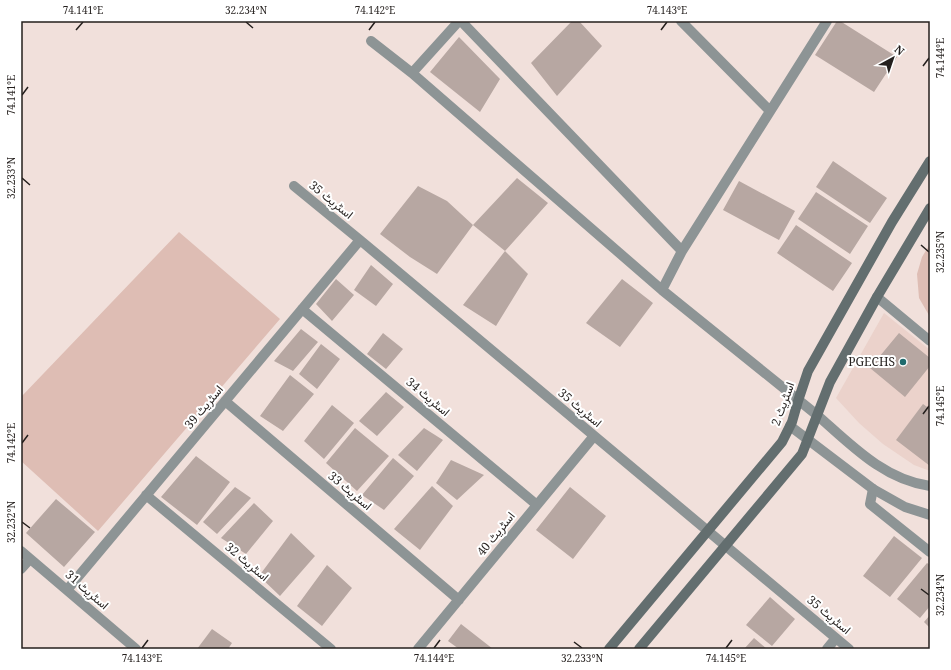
<svg xmlns="http://www.w3.org/2000/svg" width="951" height="670" font-family="'Noto Serif',Vazirmatn,serif">
  <style>
    .built { fill: #ebd2cb }
    .green { fill: #debdb4 }
    .building { fill: #b7a7a2 }
    .lines { fill: none; stroke-linecap: round; stroke-linejoin: round }
    .minor { stroke: #8d9495; stroke-width: 10 }
    .tertiary { stroke: #8d9495; stroke-width: 10 }
    .secondary { stroke: #636e6f; stroke-width: 10 }
    .ticks { fill: none; stroke: #241f1d; stroke-width: 1.5 }
    .poi-dot { fill: #1e6b6e; stroke: #fff; stroke-width: 1.5 }
    .labels { text-anchor: middle; stroke-width: 4; stroke-linejoin: round; paint-order: stroke }
    .street-label { font-size: 12px; fill: #241f1d; stroke: #fff }
    .poi-label { font-size: 12px; fill: #241f1d; stroke: #fff; text-anchor: end }
    .neatline { fill: none; stroke: #241f1d; stroke-width: 1.5 }
    .ticks-label { font-size: 10px; text-anchor: middle; fill: #241f1d }
  </style>
  <rect width="100%" height="100%" fill="#f1e0db"/>
  <!-- built -->
  <path class="built" d="M884 313 930 350V471L914 465 883 444 859 423 836 398Z"/>
  <!-- green -->
  <path class="green" d="M179 232 280 319 98 531 21 461V397Z
    M930 244V317L919 298 917 274 922 257Z"/>
  <!-- building -->
  <path class="building" d="M572 21H579L602 46 557 96 531 63Z
    M837 21H840L897 57 874 92 815 55Z
    M459 37 500 79 480 112 430 72Z
    M833 161 887 198 870 223 816 187Z
    M517 178 548 203 505 251 528 274 496 326 463 305 505 251 473 225Z
    M739 181 795 211 779 240 723 210Z
    M418 186 447 201 473 225 437 274 410 257 380 234Z
    M816 192 868 226 850 254 798 219Z
    M796 225 852 263 833 291 777 253Z
    M371 265 393 284 376 306 354 290Z
    M336 279 354 295 332 321 316 304Z
    M622 279 653 303 620 347 586 323Z
    M301 329 318 342 293 371 274 361Z
    M383 333 403 349 386 369 367 354Z
    M899 333 930 358V366L905 397 870 368Z
    M321 344 340 359 317 389 299 374Z
    M290 375 314 394 283 431 260 416Z
    M386 392 404 407 377 436 359 421Z
    M923 404 930 409V466L896 440Z
    M332 405 354 423 324 459 304 441Z
    M355 428 389 456 357 491 326 463Z
    M424 428 443 440 417 471 398 455Z
    M196 456 230 482 197 525 161 497Z
    M393 458 414 476 384 510 362 495Z
    M451 460 484 475 457 500 436 483Z
    M432 486 453 506 420 550 394 529Z
    M235 487 251 498 217 534 203 522Z
    M570 487 606 516 573 559 536 530Z
    M56 499 95 532 64 567 26 533Z
    M254 503 273 521 246 554 221 538Z
    M291 533 315 556 280 596 259 576Z
    M894 536 922 558 890 597 863 576Z
    M927 563 930 565V606L920 618 897 599Z
    M327 565 352 588 322 626 297 606Z
    M770 597 795 619 772 646 746 625Z
    M930 615V628L924 622Z
    M461 624 493 649H459L448 641Z
    M212 629 232 643 228 649H197Z
    M754 638 767 649H744Z"/>
  <g class="lines">
    <!-- minor -->
    <path class="minor" d="M461 21 682 251
      M681 21 770 111
      M371 41 412 73 662 290 817 415
      M412 73 459 21
      M294 186 360 240 849 649
      M662 290 682 251 827 21
      M877 297 930 341
      M302 309 537 505
      M225 401 459 600
      M873 489 870 504 930 552
      M146 495 331 649
      M21 551 136 649
      M21 569 30 559
      M67 590 360 240
      M418 649 594 436
      M827 649 836 638"/>
    <!-- tertiary -->
    <path class="tertiary" d="M817 415C850 444 884 480 930 486
      M790 426 873 489 905 507 930 515"/>
    <!-- secondary -->
    <path class="secondary" d="M609 649 782 442 792 422 798 401 808 371 892 222 930 161
      M639 649 802 454 830 382 877 297 930 208"/>
  </g>
  <!-- ticks -->
  <path class="ticks" d="M246 22 253 28M76 30 83 22M369 30 375 22M661 30 667 22M923 66 929 58M22 95 28 87M22 178 30 185M921 245 929 252M923 414 929 406M22 443 28 435M22 522 30 528M921 589 929 595M574 642 582 648M142 648 148 640M434 648 440 640M726 648 732 640"/>
  <!-- markers -->
  <circle class="poi-dot" cx="903" cy="362" r="4"/>
  <g class="labels">
    <!-- street labels -->
    <g class="street-label">
      <text transform="translate(331 200) rotate(39)" y="4">اسٹریٹ 35</text>
      <text transform="translate(428 397) rotate(40)" y="4">اسٹریٹ 34</text>
      <text transform="translate(783 404) rotate(-70)" y="4">اسٹریٹ 2</text>
      <text transform="translate(204 407) rotate(-50)" y="4">اسٹریٹ 39</text>
      <text transform="translate(580 408) rotate(40)" y="4">اسٹریٹ 35</text>
      <text transform="translate(350 491) rotate(40)" y="4">اسٹریٹ 33</text>
      <text transform="translate(496 534) rotate(-51)" y="4">اسٹریٹ 40</text>
      <text transform="translate(247 562) rotate(40)" y="4">اسٹریٹ 32</text>
      <text transform="translate(87 590) rotate(41)" y="4">اسٹریٹ 31</text>
      <text transform="translate(829 615) rotate(40)" y="4">اسٹریٹ 35</text>
    </g>
    <!-- poi labels -->
    <g class="poi-label">
      <text x="895" y="366">PGECHS</text>
    </g>
  </g>
  <!-- border -->
  <rect width="951" height="670" fill="none" stroke="#ffffff" stroke-width="44"/>
  <!-- north arrow -->
  <g transform="translate(893 58) rotate(40)" stroke="#ffffff" stroke-width="3" paint-order="stroke">
  <path d="M0-3L7 15L0 10L-7 15Z" fill="#241f1d"/>
  <text y="-6" font-size="11" font-weight="bold" text-anchor="middle" fill="#241f1d">N</text>
  </g>
  <rect x="22" y="22" width="907" height="626" class="neatline"/>
  <g class="ticks-label">
    <text x="83" y="14">74.141°E</text>
    <text x="246" y="14">32.234°N</text>
    <text x="375" y="14">74.142°E</text>
    <text x="667" y="14">74.143°E</text>
    <text transform="translate(940 58) rotate(-90)" y="4">74.144°E</text>
    <text transform="translate(11 95) rotate(-90)" y="4">74.141°E</text>
    <text transform="translate(11 178) rotate(-90)" y="4">32.233°N</text>
    <text transform="translate(940 252) rotate(-90)" y="4">32.235°N</text>
    <text transform="translate(940 406) rotate(-90)" y="4">74.145°E</text>
    <text transform="translate(11 443) rotate(-90)" y="4">74.142°E</text>
    <text transform="translate(11 522) rotate(-90)" y="4">32.232°N</text>
    <text transform="translate(940 595) rotate(-90)" y="4">32.234°N</text>
    <text x="142" y="662">74.143°E</text>
    <text x="434" y="662">74.144°E</text>
    <text x="582" y="662">32.233°N</text>
    <text x="726" y="662">74.145°E</text>
  </g>
</svg>
